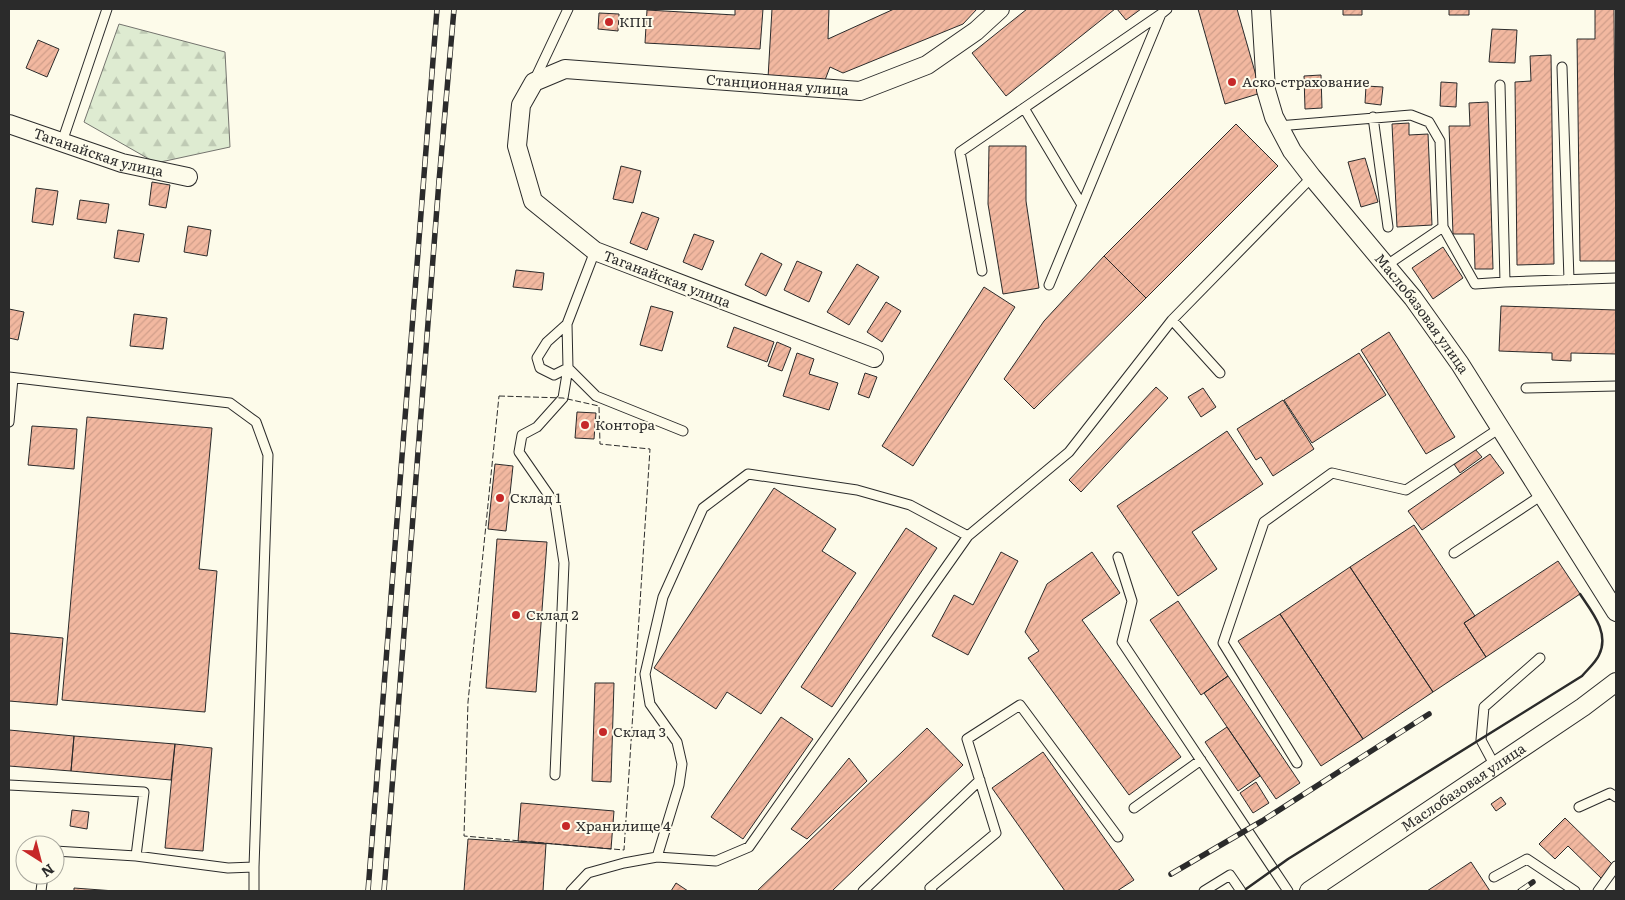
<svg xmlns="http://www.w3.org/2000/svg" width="1625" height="900" font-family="Literata,serif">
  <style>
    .forest { fill: url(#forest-firs); stroke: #74746e }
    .building { fill: url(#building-hatch); stroke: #2b2b2b }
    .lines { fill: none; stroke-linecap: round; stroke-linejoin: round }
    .service-casing { stroke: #2b2b2b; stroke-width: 11 }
    .minor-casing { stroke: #2b2b2b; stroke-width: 20 }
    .service { stroke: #fdfbea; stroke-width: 9 }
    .minor { stroke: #fdfbea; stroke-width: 18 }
    .rail-casing { stroke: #2b2b2b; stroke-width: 5.5 }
    .rail { stroke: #fdfbea; stroke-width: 4; stroke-dasharray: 11; stroke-linecap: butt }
    .fence { stroke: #2b2b2b; stroke-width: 1; stroke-dasharray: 6 2.5; stroke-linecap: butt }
    .wall { stroke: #2b2b2b; stroke-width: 2.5 }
    .poi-dot { fill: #c62828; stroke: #fdfbea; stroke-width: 2 }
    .labels { text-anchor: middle; stroke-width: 4; stroke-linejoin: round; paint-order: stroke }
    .poi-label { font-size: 14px; fill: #2b2b2b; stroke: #fdfbea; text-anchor: start }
    .street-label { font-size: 14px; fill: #2b2b2b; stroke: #fdfbea }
  </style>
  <defs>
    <pattern id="forest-firs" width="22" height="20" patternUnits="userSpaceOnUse" patternTransform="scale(1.25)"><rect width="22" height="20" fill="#deebd1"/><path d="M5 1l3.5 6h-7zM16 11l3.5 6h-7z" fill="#bfcab4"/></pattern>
    <pattern id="building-hatch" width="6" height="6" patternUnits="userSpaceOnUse" patternTransform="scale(1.25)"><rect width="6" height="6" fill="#f2b8a0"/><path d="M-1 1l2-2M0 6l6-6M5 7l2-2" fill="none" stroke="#d09e8a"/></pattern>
  </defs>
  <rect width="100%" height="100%" fill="#fdfbea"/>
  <!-- forest -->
  <path class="forest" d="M119 24 225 52 230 147 156 163 84 122Z"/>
  <!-- building -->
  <path class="building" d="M735 9H763L760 49 645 43 647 10 735 15Z
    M772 9H829L828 39 894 9H977L963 24 843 73 830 67 825 80 768 78Z
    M1027 9H1115L1006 96 972 53Z
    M1117 9H1141L1126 20Z
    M1198 9H1237L1261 93 1225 104Z
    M1343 9H1362V15H1343Z
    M1449 9H1469V15H1449Z
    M1595 9H1614L1616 261H1580L1577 39H1595Z
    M599 13 619 14 618 31 598 29Z
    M1492 29 1517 30 1515 63 1489 62Z
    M38 40 59 49 47 77 26 68Z
    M1551 55 1554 264 1517 265 1515 82 1531 81 1530 56Z
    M1321 75 1322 108 1305 109 1304 76Z
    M1441 82 1457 83 1456 107 1440 106Z
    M1366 86 1383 87 1381 105 1365 103Z
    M1488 102 1493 269H1475L1474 234H1453L1449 126H1470L1469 103Z
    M1409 123V135L1428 134 1432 225 1397 227 1392 124Z
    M1236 124 1278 166 1146 298 1104 256Z
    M989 146H1026V201L1039 288 1003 294 988 204Z
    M1365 158 1378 202 1361 207 1348 162Z
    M621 166 641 171 633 203 613 199Z
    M152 182 170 185 166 208 149 205Z
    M36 188 58 191 53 225 32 222Z
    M80 200 109 204 106 223 77 219Z
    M642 212 659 218 647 250 630 243Z
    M188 226 211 230 207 256 184 252Z
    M118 230 144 234 139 262 114 258Z
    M694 234 714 241 702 270 683 262Z
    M1443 247 1463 278 1433 299 1412 268Z
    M761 253 782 264 766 296 745 285Z
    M1104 256 1146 298 1034 409 1004 379 1044 321Z
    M797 261 822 272 809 302 784 290Z
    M857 264 879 277 849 325 827 312Z
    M516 270 544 273 542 290 513 287Z
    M984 287 1015 307 913 466 882 446Z
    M886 302 901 311 882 342 867 332Z
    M651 306 673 312 662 351 640 345Z
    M1501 306 1616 310V354L1571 353V361L1552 360V353L1499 351Z
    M9 309 24 312 18 340 9 338Z
    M134 314 167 318 163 349 130 346Z
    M734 327 774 342 767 362 727 347Z
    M1389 332 1455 437 1426 454 1361 350Z
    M777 342 791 348 782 371 768 366Z
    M797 353 814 359 809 374 838 383 829 410 783 396Z
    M1359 353 1386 395 1312 443 1284 400Z
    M865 373 877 377 869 398 858 394Z
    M1156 387 1168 398 1081 492 1069 480Z
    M1203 388 1216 407 1201 417 1188 397Z
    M1283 400 1314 449 1273 476 1261 457 1256 460 1237 429Z
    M577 412 596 413 594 439 575 438Z
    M87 417 212 428 199 569 217 571 205 712 62 700Z
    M32 426 77 429 74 469 28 465Z
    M1227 431 1263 484 1192 532 1217 569 1178 596 1117 506Z
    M1475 449 1482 457 1460 473 1454 464Z
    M1490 454 1504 473 1422 530 1408 511Z
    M495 464 513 466 506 531 488 529Z
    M774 488 836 529 822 551 856 573 761 714 727 692 716 709 654 668Z
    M1414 525 1475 616 1464 623 1486 657 1433 692 1350 567Z
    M906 528 937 548 832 707 801 687Z
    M497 539 547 542 536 692 486 688Z
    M1001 552 1018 561 968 655 932 636 954 595 973 605Z
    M1092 552 1120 593 1082 620 1181 757 1129 795 1028 658 1039 651 1025 632 1047 584Z
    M1558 561 1580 594 1486 657 1464 623Z
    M1350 567 1433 692 1363 739 1280 614Z
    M1178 601 1228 676 1201 695 1150 620Z
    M1280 614 1363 739 1321 766 1238 641Z
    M9 633 63 638 57 705 9 701Z
    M1228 676 1300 783 1276 799 1204 693Z
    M595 683H614L611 782 592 781Z
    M781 717 813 739 743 839 711 817Z
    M1227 727 1260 776 1238 791 1205 742Z
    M927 728 963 765 832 891H757Z
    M9 730 74 736 71 771 9 766Z
    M74 736 175 744 171 780 71 771Z
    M175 744 212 748 203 851 165 848Z
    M1043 752 1134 880 1117 891H1065L992 788Z
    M849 758 867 781 807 839 791 829Z
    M1256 782 1269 803 1253 813 1240 793Z
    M1501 797 1506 804 1496 811 1491 804Z
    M521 803 614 811 611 849 518 841Z
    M72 810 89 812 87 829 70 826Z
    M1565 818 1613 865 1601 878 1568 846 1555 859 1539 844Z
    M468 839 546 844 543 891H464Z
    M1471 862 1490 891H1427Z
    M676 883 688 891H671Z
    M74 888 115 891H74Z"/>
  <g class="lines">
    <defs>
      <path id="service" d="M1562 67 1569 280
        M534 81 568 9
        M1500 85 1505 282 1616 278
        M1024 108 1082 205
        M1373 117 1388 227
        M1278 126 1411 115 1429 122 1440 141 1443 227 1387 265
        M62 142 107 9
        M1443 227 1475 284 1505 282
        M595 251 567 324 568 368 596 396 683 431
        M982 271 960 152 1161 14
        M1049 285 1161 14 1167 9
        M1172 320 1220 373
        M567 324 547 342 537 358 540 368 554 375 568 368
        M9 377 230 403 256 422 268 455 254 867
        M1526 388 1616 386
        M9 422 13 378
        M1454 553 1542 495
        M1118 557 1132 601 1122 642 1288 891
        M1297 763 1223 643 1264 522 1332 473 1406 490 1500 428
        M1495 766 1481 740 1484 707 1540 658
        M555 775 564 563 555 504 519 452 522 435 537 427 563 398 568 368
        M9 785 144 792 136 856 228 868 254 867V891
        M1579 807 1610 793 1616 797
        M1134 808 1201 760
        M55 851 136 856
        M657 857 716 861 749 847 968 536 1069 452 1172 320 1312 177
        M1494 877 1527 859 1575 891
        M41 891 43 875
        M571 891 588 873 624 863 657 857 679 785 682 764 677 742 650 704 645 674 663 597 703 508 748 474 857 490 910 505 968 536
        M863 891 980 780
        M932 891 930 888 996 833 967 739 1020 705 1118 837
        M1204 891 1230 875 1241 891
        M1598 891 1616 866"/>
      <g id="minor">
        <path id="s1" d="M1261 9 1266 90 1274 117 1292 151 1312 177 1413 298 1460 364 1616 612"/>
        <path id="s2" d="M9 124 122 163 188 177"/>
        <path id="s3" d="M874 358 595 251 533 201 517 146 521 105 534 82 565 69 860 91 927 65 976 31 1000 9"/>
        <path id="s4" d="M1309 891 1583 707 1616 682"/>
      </g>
    </defs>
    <!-- service casing -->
    <use href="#service" class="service-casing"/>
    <!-- minor casing -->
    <use href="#minor" class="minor-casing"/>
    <!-- service -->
    <use href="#service" class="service"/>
    <!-- minor -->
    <use href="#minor" class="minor"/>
    <defs>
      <path id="rail" d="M1171 874 1262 821 1429 714
        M368 891 437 9
        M384 891 439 181 454 9
        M1520 891 1533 882"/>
    </defs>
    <!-- rail casing -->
    <use href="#rail" class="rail-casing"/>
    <!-- rail -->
    <use href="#rail" class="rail"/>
    <!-- fence -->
    <path class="fence" d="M499 396 563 398 599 406 600 444 650 449 624 850 464 836 468 702Z"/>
    <!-- wall -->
    <path class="wall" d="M1246 889 1288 859 1582 676C1588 669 1596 662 1599 655 1610 633 1592 612 1580 594"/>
  </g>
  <!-- markers -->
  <g class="poi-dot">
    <circle cx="609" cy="22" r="5"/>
    <circle cx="1232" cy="82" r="5"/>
    <circle cx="585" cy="425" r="5"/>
    <circle cx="500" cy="498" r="5"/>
    <circle cx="516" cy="615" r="5"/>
    <circle cx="603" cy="732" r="5"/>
    <circle cx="566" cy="826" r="5"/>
  </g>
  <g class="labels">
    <!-- poi labels -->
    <g class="poi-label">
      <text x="619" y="27">КПП</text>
      <text x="1242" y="87">Аско-страхование</text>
      <text x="595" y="430">Контора</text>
      <text x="510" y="503">Склад 1</text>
      <text x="526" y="620">Склад 2</text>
      <text x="613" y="737">Склад 3</text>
      <text x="576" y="831">Хранилище 4</text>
    </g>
    <!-- street labels -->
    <g class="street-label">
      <text dy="5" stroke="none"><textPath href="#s3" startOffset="750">Станционная улица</textPath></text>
      <text dy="5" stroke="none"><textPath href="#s2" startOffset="94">Таганайская улица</textPath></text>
      <text transform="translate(667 279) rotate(21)" y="5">Таганайская улица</text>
      <text dy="5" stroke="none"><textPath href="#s1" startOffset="356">Маслобазовая улица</textPath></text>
      <text dy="5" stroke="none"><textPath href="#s4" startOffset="186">Маслобазовая улица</textPath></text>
    </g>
  </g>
  <!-- border -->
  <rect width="1625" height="900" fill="none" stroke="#2b2b2b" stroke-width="20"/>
  <!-- north arrow -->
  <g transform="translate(40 860) rotate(144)"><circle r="24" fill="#fdfbea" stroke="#a9a89e"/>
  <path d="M0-4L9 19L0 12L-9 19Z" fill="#c62828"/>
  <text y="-8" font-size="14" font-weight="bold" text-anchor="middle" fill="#2b2b2b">N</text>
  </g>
</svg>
